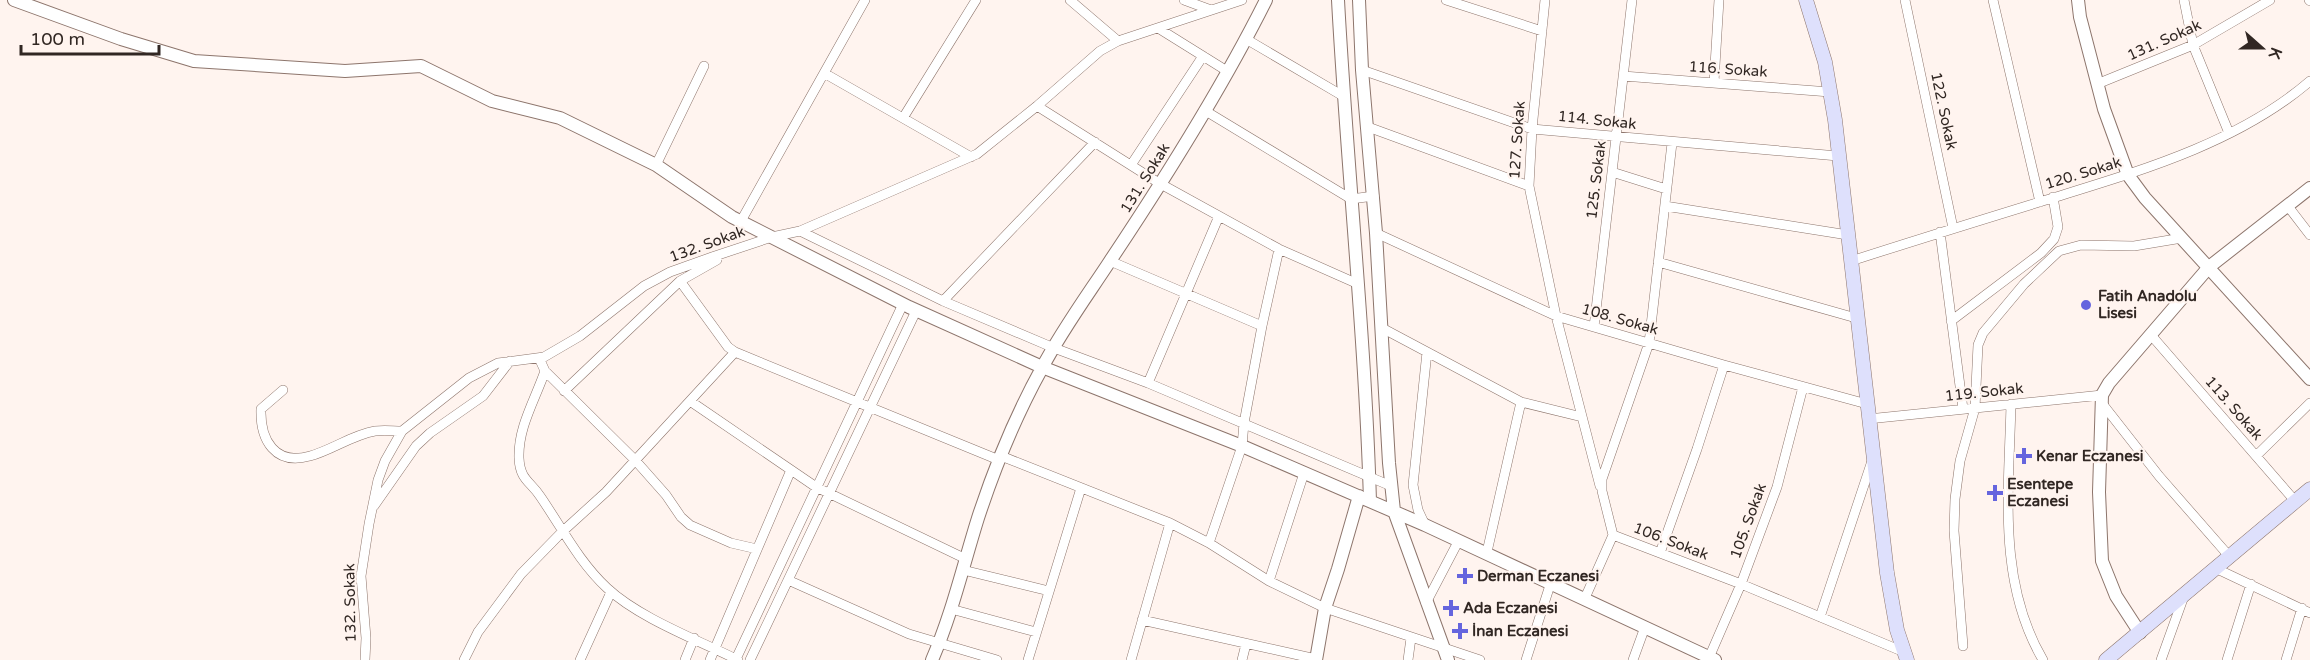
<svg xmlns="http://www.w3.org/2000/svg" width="2310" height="660" font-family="'Varela Round',sans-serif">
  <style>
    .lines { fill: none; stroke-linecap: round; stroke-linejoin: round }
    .minor-casing { stroke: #8d756c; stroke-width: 10 }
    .tertiary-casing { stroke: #8d756c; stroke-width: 14 }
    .secondary-casing { stroke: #8d756c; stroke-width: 15 }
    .minor { stroke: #fff; stroke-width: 9 }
    .tertiary { stroke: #fff; stroke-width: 12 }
    .secondary { stroke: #dee0fc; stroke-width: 14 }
    .poi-dot { fill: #6565de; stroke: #fff4ef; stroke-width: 2 }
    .labels { text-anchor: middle; stroke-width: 4.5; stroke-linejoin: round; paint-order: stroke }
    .street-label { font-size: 15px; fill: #312723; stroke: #fff4ef }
    .poi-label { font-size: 15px; font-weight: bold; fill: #312723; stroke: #fff4ef; text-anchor: start }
  </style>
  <rect width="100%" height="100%" fill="#fff4ef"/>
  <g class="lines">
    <defs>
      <path id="minor" d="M1070 0 1118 41
        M1184 0 1211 10
        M1446 0 1542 31
        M1545 0 1532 129 1529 186 1556 316 1600 486
        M1905 0 1953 228
        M1993 0 2040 202
        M2184 0 2193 45 2229 133
        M2309 0 2310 1
        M1158 28 1227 71
        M1246 39 1343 96
        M1362 70 1532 129 1838 156
        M824 73 971 157
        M1623 76 1830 92
        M1714 82 1719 0
        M2097 84 2193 45 2270 0
        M1037 106 1159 183 1279 249 1358 284
        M1204 110 1351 199 1374 196
        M903 118 976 0
        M1368 127 1529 186
        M1672 143 1649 343 1602 479V491L1613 535 1741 584 1904 652
        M656 165 704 66
        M1131 165 1203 56
        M1612 172 1666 189
        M2287 205 2310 235
        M1665 206 1848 235
        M741 221 865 0
        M800 231 943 301 1054 348 1148 383 1391 486
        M1940 232 1963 409
        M1376 233 1556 316 1724 365 1867 404
        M1110 261 1262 326
        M1851 261C1916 240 1981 220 2046 200 2136 172 2237 144 2310 81
        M1658 262 1856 318
        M680 281 728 347 735 352 999 460
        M943 301 1095 142
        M1951 321 2041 253 2054 239 2058 227 2053 197
        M1594 327 1632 0
        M1382 328 1521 402 1487 552
        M2151 335 2295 501
        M539 358 545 371C535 400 518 427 519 458 520 480 530 481 540 496 562 528 579 562 607 588 639 618 698 640 738 660
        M545 371 635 460 666 495 681 517 690 525 731 543 757 549
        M1148 383 1219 216
        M283 390 261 409C260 440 275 466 310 456 332 450 352 435 375 431 384 430 393 431 402 431
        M564 391 680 281 717 260
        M690 401 816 487 966 559
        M1521 402 1582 417
        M2101 402 2159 476 2229 556
        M2011 404C2009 491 1997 582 2043 660
        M1868 419 2102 395
        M1001 456 1170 523 1209 543 1269 581 1325 608 1480 660
        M2256 456 2310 403
        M374 506 416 446 430 433 483 396 510 361
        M1425 525 1418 510 1413 485 1427 352
        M1209 543 1242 446 1244 423 1262 326 1279 249
        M1660 553 1697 449 1724 365
        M2215 568 2310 613
        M963 570 1049 591
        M788 580 909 634 997 660
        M1269 581 1304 473
        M1585 598 1613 535
        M1426 603 1459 540
        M951 609 1036 632
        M1820 617 1872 461
        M1142 620 1316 659
        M1963 646 1954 531 1955 499 1960 461 1975 408 1978 345 1983 333 2024 284 2059 251 2081 245 2134 246 2182 238
        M736 659 903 304
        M365 660 366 638 361 576 369 524 378 480 385 461 402 431 469 378 498 363 544 357 580 336 644 286 670 272 712 257 772 237 800 231 977 154 1037 106 1100 51 1118 41 1242 0
        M464 660 478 632 521 574 562 532 606 492 735 352
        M580 660 611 592
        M685 660 694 638
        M710 660 791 470
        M750 660 916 311
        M1028 660 1081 488
        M1131 660 1170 523
        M1242 660 1246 644
        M1408 660 1411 638
        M1526 660 1551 582
        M1633 660 1645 627
        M1708 660 1741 584 1777 487 1803 387
        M2161 660 2184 596
        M2227 660 2251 584
        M2286 660 2302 608"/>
      <path id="tertiary" d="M14 0 121 39 194 61 345 71 421 66 492 101 560 118 656 165 732 217 909 307 1042 367 1242 446 1425 525 1715 660
        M1338 0C1347 167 1365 334 1370 501
        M1359 0 1362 70 1376 233 1389 463 1394 511 1448 660
        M2078 0 2080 17 2104 109 2128 175 2145 198 2310 379
        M2140 633 2116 596 2102 561 2099 492 2102 395 2109 383 2209 267 2310 188
        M932 660C952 614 963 566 978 518 995 466 1016 415 1042 368 1062 330 1087 296 1110 261 1166 177 1221 90 1266 0
        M1316 660 1325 608 1338 569 1359 496"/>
      <path id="secondary" d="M1806 0 1825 62 1835 120 1887 573 1897 630 1907 660
        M2106 660 2310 489"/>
    </defs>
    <!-- minor casing -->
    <use href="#minor" class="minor-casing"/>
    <!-- tertiary casing -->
    <use href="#tertiary" class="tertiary-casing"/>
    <!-- secondary casing -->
    <use href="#secondary" class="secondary-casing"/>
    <!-- minor -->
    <use href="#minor" class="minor"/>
    <!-- tertiary -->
    <use href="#tertiary" class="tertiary"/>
    <!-- secondary -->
    <use href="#secondary" class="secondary"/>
  </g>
  <!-- markers -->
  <g class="poi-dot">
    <circle cx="2086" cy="305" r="6"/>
    <path d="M2021 447h6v6h6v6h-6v6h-6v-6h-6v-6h6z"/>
    <path d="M1992 484h6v6h6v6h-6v6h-6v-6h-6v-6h6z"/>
    <path d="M1462 567h6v6h6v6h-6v6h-6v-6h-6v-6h6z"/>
    <path d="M1448 599h6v6h6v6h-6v6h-6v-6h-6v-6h6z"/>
    <path d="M1457 622h6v6h6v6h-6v6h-6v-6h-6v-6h6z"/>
  </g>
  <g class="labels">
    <!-- street labels -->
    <g class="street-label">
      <text transform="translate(2164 40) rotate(-24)" y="5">131. Sokak</text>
      <text transform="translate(1728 69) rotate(4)" y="5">116. Sokak</text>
      <text transform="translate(1944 111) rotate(78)" y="5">122. Sokak</text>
      <text transform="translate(1597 120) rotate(6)" y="5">114. Sokak</text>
      <text transform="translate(1517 140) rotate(-86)" y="5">127. Sokak</text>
      <text transform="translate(2083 173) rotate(-17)" y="5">120. Sokak</text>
      <text transform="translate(1145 178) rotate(-58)" y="5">131. Sokak</text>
      <text transform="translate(1596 180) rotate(-83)" y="5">125. Sokak</text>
      <text transform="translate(707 244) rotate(-20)" y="5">132. Sokak</text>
      <text transform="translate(1620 319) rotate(16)" y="5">108. Sokak</text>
      <text transform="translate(1984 392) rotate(-6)" y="5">119. Sokak</text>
      <text transform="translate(2234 408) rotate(49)" y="5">113. Sokak</text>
      <text transform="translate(1748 521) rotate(-70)" y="5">105. Sokak</text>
      <text transform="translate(1671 541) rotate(21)" y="5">106. Sokak</text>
      <text transform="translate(350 603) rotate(-91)" y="5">132. Sokak</text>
    </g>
    <!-- poi labels -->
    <g class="poi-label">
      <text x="2098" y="301">Fatih Anadolu<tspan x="2098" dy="17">Lisesi</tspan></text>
      <text x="2036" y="461">Kenar Eczanesi</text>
      <text x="2007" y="489">Esentepe<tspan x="2007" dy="17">Eczanesi</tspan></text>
      <text x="1477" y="581">Derman Eczanesi</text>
      <text x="1463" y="613">Ada Eczanesi</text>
      <text x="1472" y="636">İnan Eczanesi</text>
    </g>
  </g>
  <!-- north arrow -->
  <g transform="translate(2262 48) rotate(111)" stroke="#fff4ef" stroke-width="4.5" paint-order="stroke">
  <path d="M0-4.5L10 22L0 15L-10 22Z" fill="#312723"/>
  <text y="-9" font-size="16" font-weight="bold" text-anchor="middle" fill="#312723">K</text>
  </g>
  <!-- scale -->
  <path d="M21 45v9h138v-9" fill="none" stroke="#312723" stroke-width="3"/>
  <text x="30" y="45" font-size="18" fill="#312723" stroke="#fff4ef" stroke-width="4.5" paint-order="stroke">100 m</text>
</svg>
